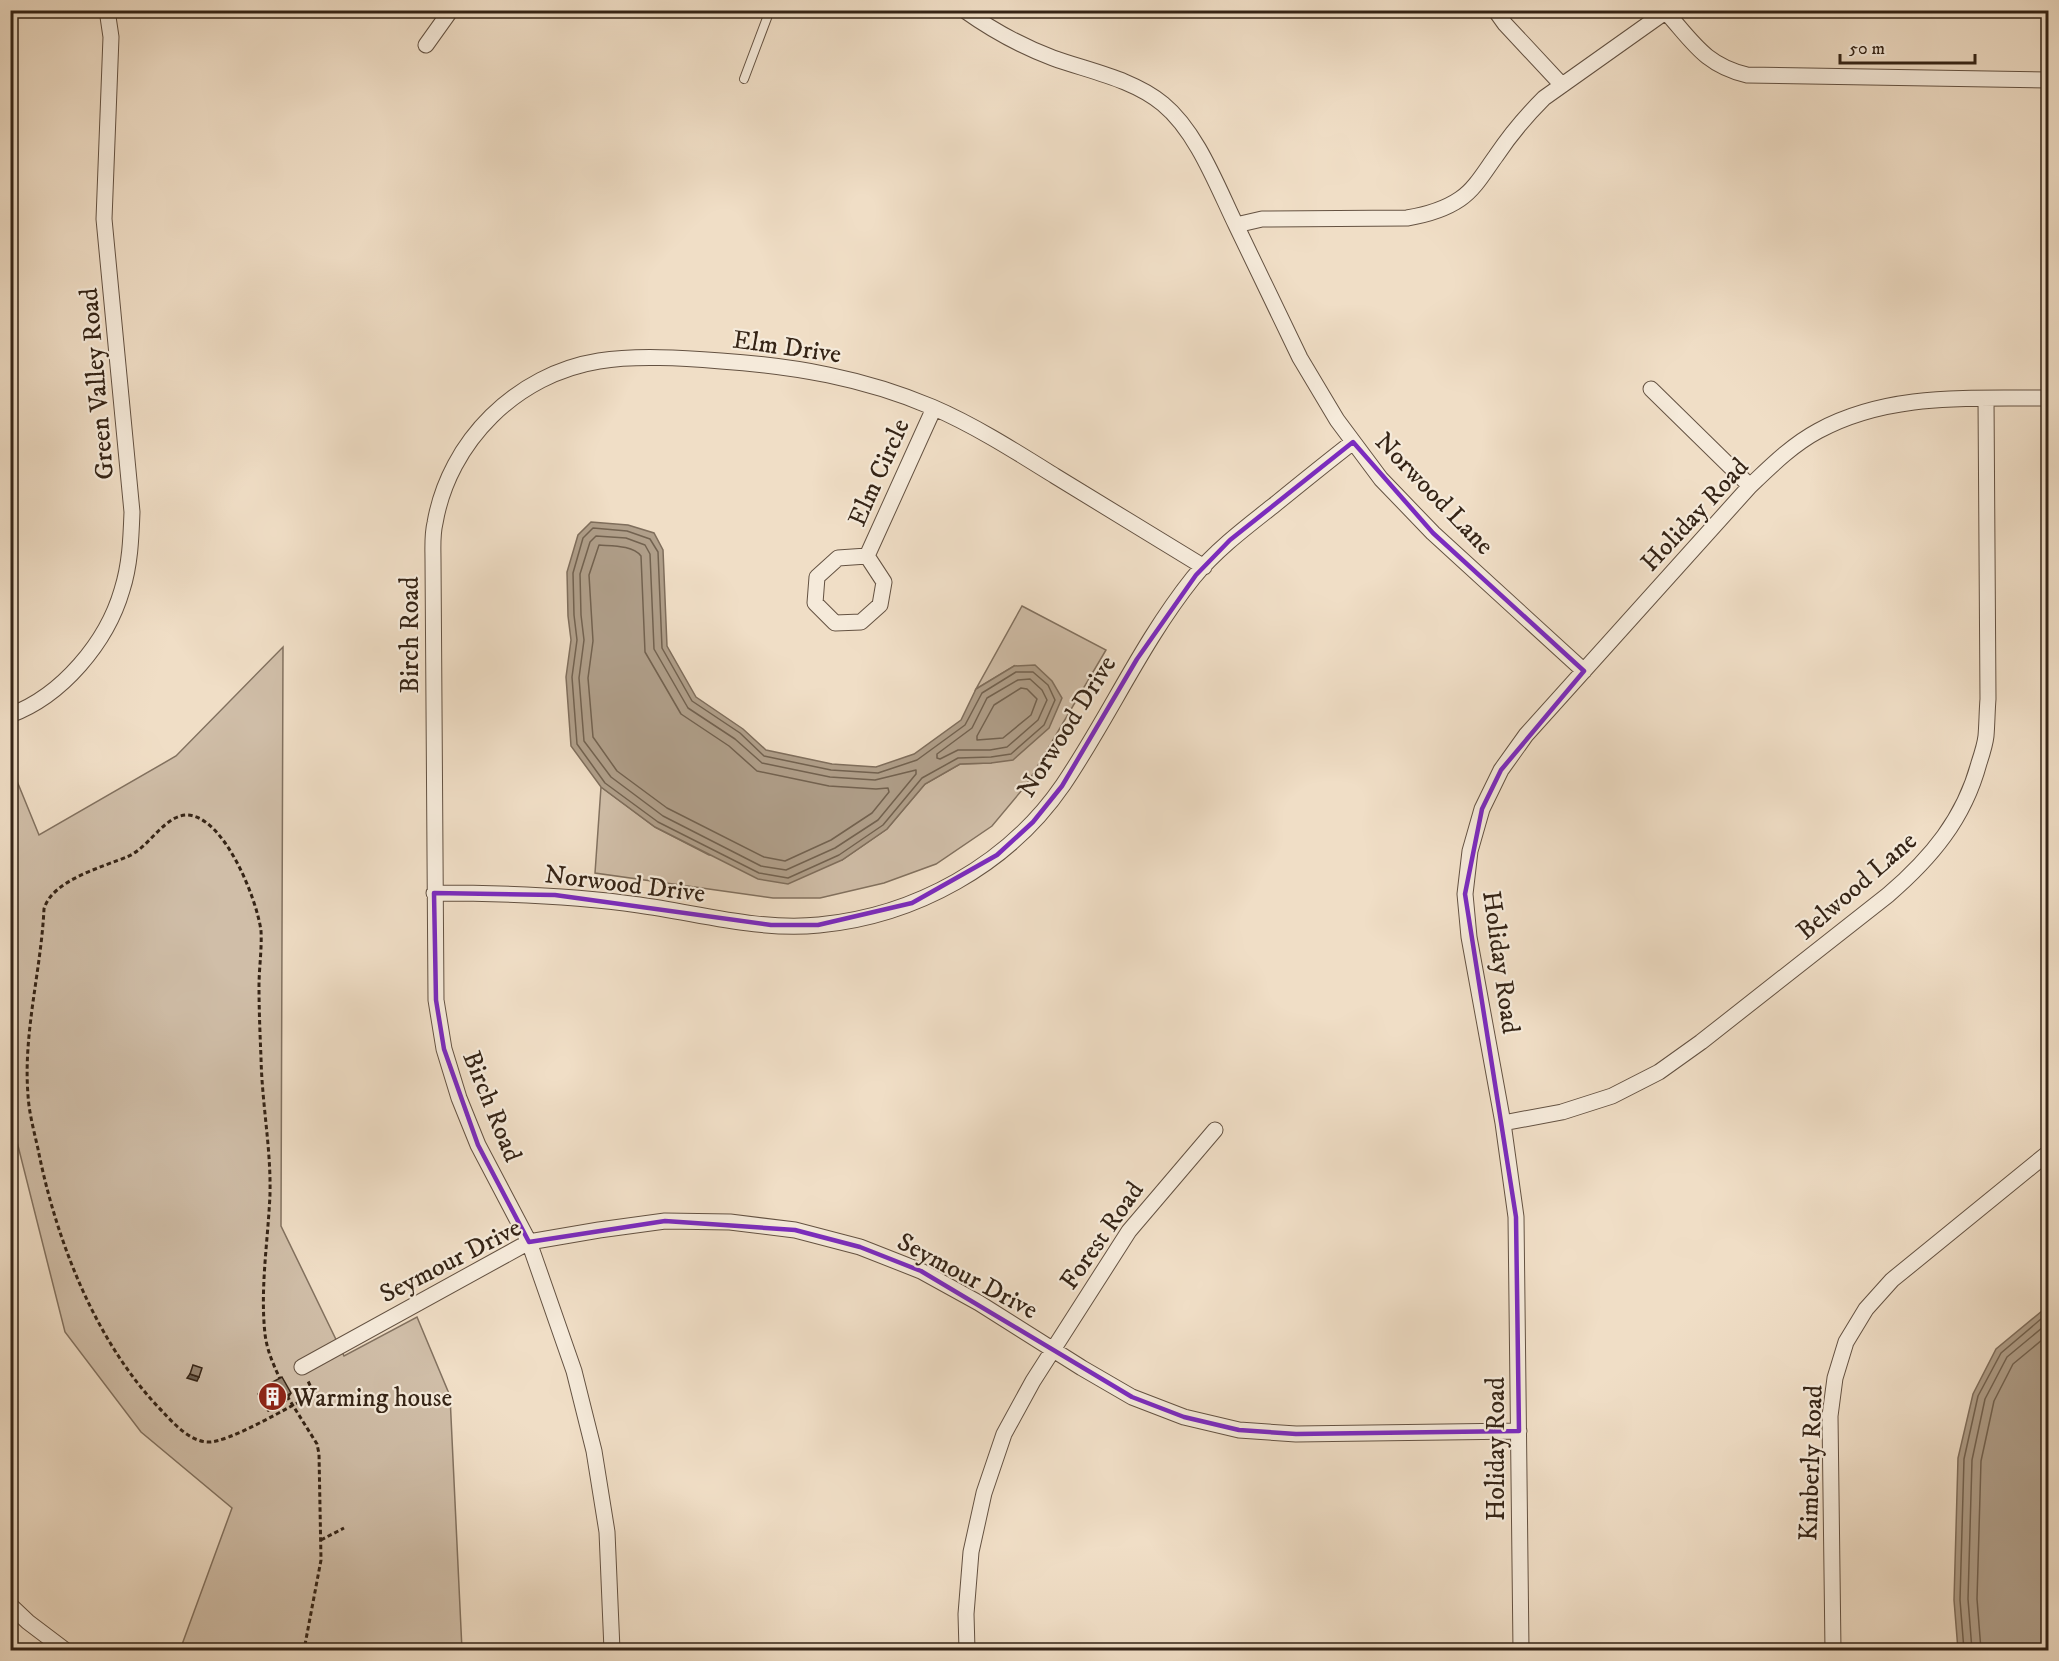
<svg xmlns="http://www.w3.org/2000/svg" width="2059" height="1661" font-family="'IM FELL DW Pica',serif">
  <style>
    .green { fill: #d0bea8; stroke: #82715f; stroke-width: 1.5 }
    .water { fill: #b09f8a; stroke: #7f6e5c; stroke-width: 1.5 }
    .lines { fill: none; stroke-linecap: round; stroke-linejoin: round }
    .shore { stroke: #726250; stroke-width: 1.5 }
    .lane-casing { stroke: #645242; stroke-width: 10 }
    .street-casing { stroke: #645242; stroke-width: 17 }
    .path { stroke: #352416; stroke-width: 3; stroke-dasharray: 4.5 3; stroke-linecap: butt }
    .lane { stroke: #f5eada; stroke-width: 8 }
    .street { stroke: #f5eada; stroke-width: 15 }
    .wall { fill: #817262; stroke: #352416; stroke-width: 1.5 }
    .shaded-wall { fill: #695d50; stroke: #352416; stroke-width: 1.5 }
    .building { fill: #968572; stroke: #352416; stroke-width: 1.5 }
    .marked { fill: none; stroke: #7b2cbf; stroke-width: 4.5; stroke-linejoin: round }
    .labels { text-anchor: middle; stroke-width: 4.5; stroke-linejoin: round; paint-order: stroke }
    .street-label { font-size: 26px; fill: #352416; stroke: #f5eada }
    .poi-label { font-size: 26px; fill: #352416; stroke: #f5eada; text-anchor: start }
  </style>
  <rect width="100%" height="100%" fill="#f0dec6"/>
  <filter id="stains"><feTurbulence type="fractalNoise" baseFrequency=".00333" numOctaves="4"/><feColorMatrix values="0 0 0 0 .2 0 0 0 0 .09 0 0 0 0 .02 0 0 0 .5 -.17"/></filter>
  <radialGradient id="worn" r=".72"><stop offset=".6" stop-color="#630" stop-opacity="0"/><stop offset="1" stop-color="#630" stop-opacity=".3"/></radialGradient>
  <!-- green -->
  <path class="green" d="M1022 606 1106 650 1027 784 992 826 936 864 884 883 820 898H773L595 873 601 787 655 827 709 855 842 860 887 829 925 784 960 764 991 763 1014 666 976 689Z
    M283 647 281 1226 344 1356 417 1317 450 1396 462 1650H180L232 1508 141 1432 65 1332 14 1130 10 1031V764L39 835 176 756Z"/>
  <!-- water -->
  <path class="water" d="M591 522 628 525 654 533 663 550 667 646 696 697 743 729 766 750 832 764 876 767 914 754 961 720 976 689 1014 666 1035 665 1052 681 1062 698 1049 728 1013 760 991 763 960 764 925 784 887 829 842 860 788 884 758 879 655 827 601 787 571 746 566 677 571 640 568 616 567 572 578 535Z
    M2048 1306V1650H1958L1954 1600 1958 1458 1973 1394 1996 1349Z"/>
  <g class="lines">
    <!-- shore -->
    <path class="shore" d="M593 528 627 531 650 539 658 552 662 648 692 701 740 733 764 756 831 770 878 773 917 760 965 725 982 693 1016 672H1033L1048 685 1055 700 1044 725 1011 754 991 757 958 758 922 778 883 825 839 855 788 878 759 873 658 822 605 783 577 744 572 677 577 640 574 615 573 573 583 538Z
      M596 536 626 538 645 545 650 554 654 649 688 708 735 739 762 763 830 777 875 780 916 770V774L878 820 835 848 786 870 761 866 663 816 611 777 584 741 579 678 584 640 581 615 580 574 590 542Z
      M599 545C612 546 633 545 641 556L645 652 681 714 729 746 757 771 829 786 876 789 888 788 889 792 872 813 831 840 785 861 764 857 667 808 617 771 593 737 588 678 593 641 589 575Z
      M1030 679 1042 690 1047 700 1038 720 1007 747 990 750H958L940 759 937 758V754L972 728 987 698 1018 680Z
      M1021 688 1027 689 1037 699 1031 715 1003 738 977 740V736L994 705Z
      M1964 1650 1960 1600 1964 1459 1978 1396 2001 1353 2048 1313
      M1972 1650 1968 1599 1972 1460 1985 1399 2007 1357 2048 1323
      M1981 1650 1977 1599 1981 1461 1994 1401 2013 1364 2048 1335"/>
    <defs>
      <path id="lane" d="M744 79 770 10"/>
      <path id="street" d="M964 10C992 30 1021 46 1053 58 1089 71 1133 79 1163 104 1197 132 1217 186 1236 225L1262 219 1407 218C1425 215 1444 210 1460 199 1475 189 1485 171 1496 156 1510 135 1526 116 1544 98L1668 10
        M1495 10 1505 24 1561 84
        M1666 12C1693 42 1705 65 1747 75L2048 80
        M426 45 451 10
        M1236 225 1300 358 1337 420 1381 479 1433 533 1584 671
        M1651 389 1750 486
        M867 556 884 582 880 605 861 622 835 623 815 603 817 577 838 558 867 556 934 408
        M10 715C62 696 107 642 122 590 130 565 131 539 132 512L104 219 111 37 107 10
        M434 893C503 893 571 895 639 905 698 913 758 931 819 925 915 916 1008 865 1063 785 1109 717 1142 642 1193 578 1216 550 1245 528 1273 506 1300 484 1326 463 1353 442
        M1503 1123 1562 1112 1612 1096 1659 1072 1701 1042 1888 895C1931 858 1964 819 1979 763 1982 754 1985 745 1986 736 1987 724 1987 711 1988 699L1986 399
        M302 1367 529 1242 599 1230 665 1221 730 1222 795 1230 860 1247 921 1271 979 1303 1082 1368 1132 1397 1184 1417 1239 1430 1296 1434 1519 1431
        M10 1605 28 1622 65 1650
        M612 1650 607 1532 594 1451 574 1371 529 1242 478 1145 459 1098 444 1049 436 1000 433 560C433 548 432 535 435 523 449 441 517 374 599 361 636 355 683 358 721 361 794 366 864 378 932 407 974 425 1015 451 1055 476 1105 506 1154 537 1204 567
        M967 1650 966 1614 971 1552 984 1493 1004 1434 1033 1381 1129 1231 1215 1130
        M1521 1650 1516 1217 1503 1123 1469 937 1465 894 1470 851 1482 809 1501 770 1526 735 1750 486C1771 466 1792 445 1818 431 1890 392 1970 399 2048 398
        M1833 1650 1830 1416 1835 1378 1846 1342 1866 1309 1892 1280 2048 1153"/>
    </defs>
    <!-- lane casing -->
    <use href="#lane" class="lane-casing"/>
    <!-- street casing -->
    <use href="#street" class="street-casing"/>
    <!-- path -->
    <path class="path" d="M281 1381C274 1366 267 1351 265 1334 260 1288 268 1241 270 1194 271 1148 262 1104 261 1058 260 1034 259 1010 259 986 259 968 262 949 261 931 257 899 224 816 187 815 165 815 150 846 129 856 103 867 52 880 44 909 41 971 23 1033 28 1095 29 1113 34 1131 38 1149 56 1240 96 1344 163 1412 174 1424 190 1441 207 1442 227 1444 292 1405 314 1394L308 1381
      M287 1396 317 1444 319 1454 321 1560 304 1650
      M321 1540 344 1528"/>
    <!-- lane -->
    <use href="#lane" class="lane"/>
    <!-- street -->
    <use href="#street" class="street"/>
  </g>
  <!-- wall -->
  <path class="wall" d="M263 1387 286 1401 268 1411 258 1394Z"/>
  <!-- shaded-wall -->
  <path class="shaded-wall" d="M190 1374 199 1377 197 1381 187 1378Z
    M291 1393 286 1401 268 1411 273 1404Z"/>
  <!-- building -->
  <path class="building" d="M193 1365 202 1368 199 1377 190 1374Z
    M282 1377 291 1393 273 1404 263 1387Z"/>
  <!-- marked area -->
  <path class="marked" d="M1353 442 1433 533 1584 671 1501 770 1482 809 1465 894 1516 1217 1519 1431 1296 1434 1239 1430 1184 1417 1132 1397 921 1271 860 1247 795 1230 665 1221 529 1242 478 1145 444 1049 436 1000 434 893 555 895 771 925H818L912 903 997 855 1033 822 1062 786 1137 659 1196 575 1230 540Z"/>
  <!-- icons -->
  <defs>
    <symbol id="building-disc" viewBox="-11 -11 22 22"><circle r="9.5" fill="#8f2418" stroke="#f5eada"/><path d="M-4-6H4V6H1V3H-1V6H-4ZM-2.5-4.3h1.7v1.8h-1.7ZM.8-4.3h1.7v1.8H.8ZM-2.5-1h1.7V.8h-1.7ZM.8-1h1.7V.8H.8Z" fill="#fff"/></symbol>
  </defs>
  <g fill-rule="evenodd">
    <use href="#building-disc" x="256" y="1380" width="33" height="33"/>
  </g>
  <g class="labels">
    <!-- street labels -->
    <g class="street-label">
      <text transform="translate(787 346) rotate(8)" y="9">Elm Drive</text>
      <text transform="translate(96 384) rotate(-95)" y="9">Green Valley Road</text>
      <text transform="translate(878 472) rotate(-66)" y="9">Elm Circle</text>
      <text transform="translate(1435 493) rotate(46)" y="9">Norwood Lane</text>
      <text transform="translate(1694 514) rotate(-47)" y="9">Holiday Road</text>
      <text transform="translate(409 635) rotate(-90)" y="9">Birch Road</text>
      <text transform="translate(1066 726) rotate(-58)" y="9">Norwood Drive</text>
      <text transform="translate(625 883) rotate(7)" y="9">Norwood Drive</text>
      <text transform="translate(1856 885) rotate(-41)" y="9">Belwood Lane</text>
      <text transform="translate(1502 962) rotate(82)" y="9">Holiday Road</text>
      <text transform="translate(493 1106) rotate(68)" y="9">Birch Road</text>
      <text transform="translate(1101 1235) rotate(-55)" y="9">Forest Road</text>
      <text transform="translate(450 1260) rotate(-27)" y="9">Seymour Drive</text>
      <text transform="translate(968 1275) rotate(28)" y="9">Seymour Drive</text>
      <text transform="translate(1495 1449) rotate(-90)" y="9">Holiday Road</text>
      <text transform="translate(1810 1463) rotate(-88)" y="9">Kimberly Road</text>
    </g>
    <!-- poi labels -->
    <g class="poi-label">
      <text x="293" y="1406">Warming house</text>
    </g>
  </g>
  <!-- margin -->
  <rect width="2059" height="1661" fill="none" stroke="#f0dec6" stroke-width="36"/>
  <rect x="12" y="12" width="2035" height="1637" fill="none" stroke="#352416" stroke-width="3"/>
  <rect x="18" y="18" width="2023" height="1625" fill="none" stroke="#352416" stroke-width="1.5"/>
  <!-- scale -->
  <path d="M1840 54v9h135v-9" fill="none" stroke="#352416" stroke-width="3"/>
  <text x="1849" y="54" font-size="18" fill="#352416" stroke="#f5eada" stroke-width="4.5" paint-order="stroke">50 m</text>
  <rect width="100%" height="100%" filter="url(#stains)"/>
  <rect width="100%" height="100%" fill="url(#worn)"/>
</svg>
